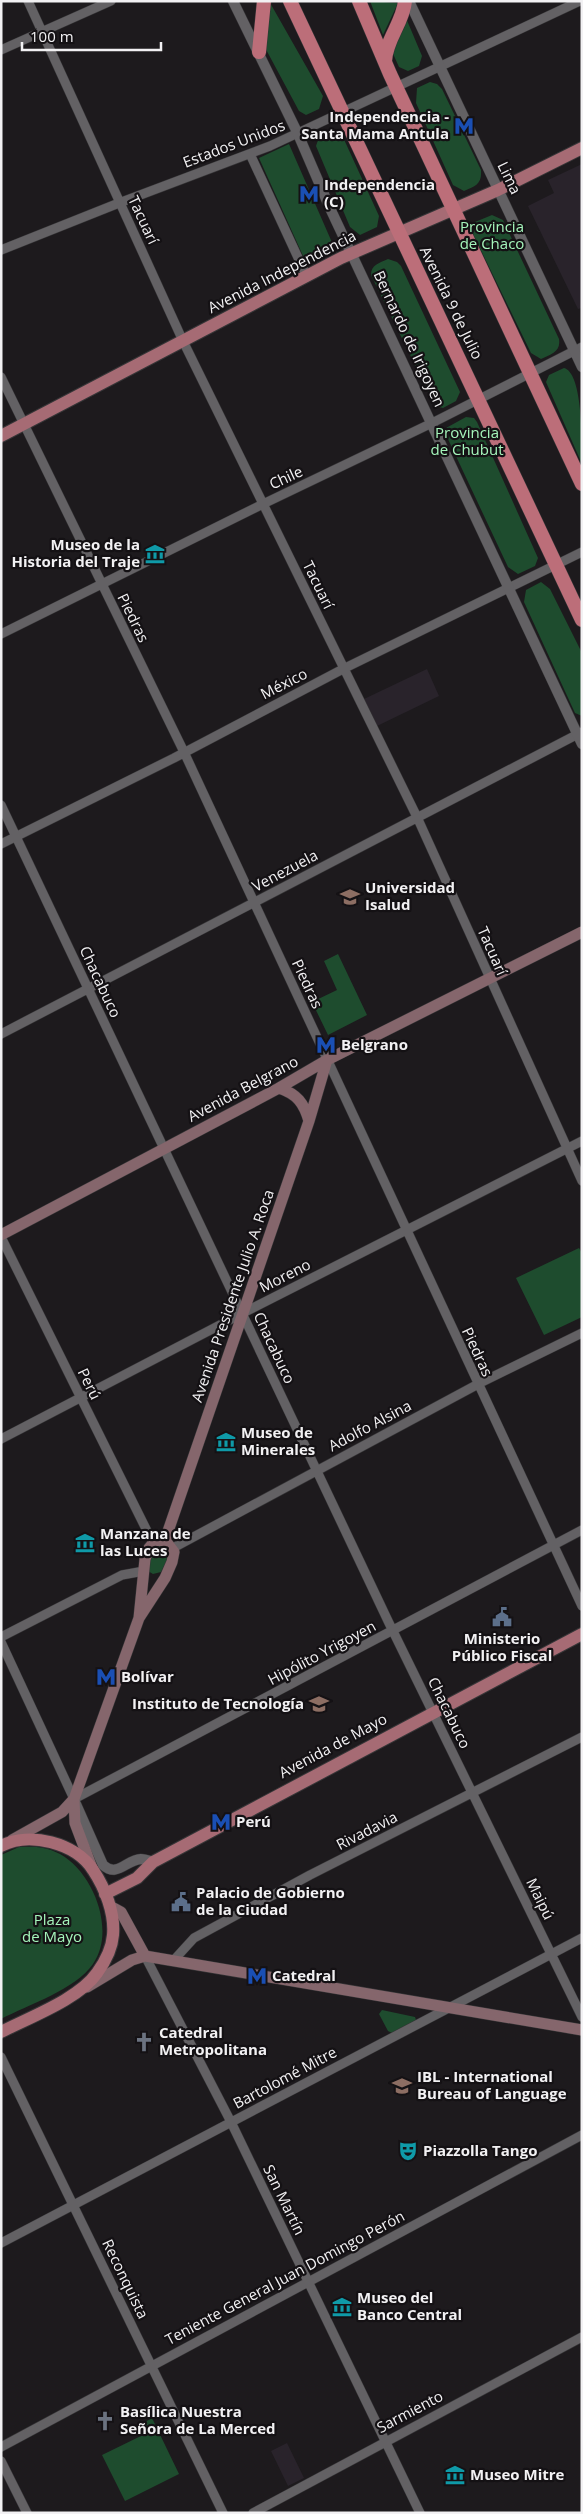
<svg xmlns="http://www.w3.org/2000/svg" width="583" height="2514" font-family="'Open Sans',sans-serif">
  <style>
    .built { fill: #29232b }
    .green { fill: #1e4c2e }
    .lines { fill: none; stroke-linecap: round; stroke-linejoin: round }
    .minor-casing { stroke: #363537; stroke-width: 10 }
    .tertiary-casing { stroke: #363537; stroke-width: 11 }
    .secondary-casing { stroke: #363537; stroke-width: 12 }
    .primary-casing { stroke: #363537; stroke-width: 14 }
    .trunk-casing { stroke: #363537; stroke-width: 15 }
    .minor { stroke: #636164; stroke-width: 9 }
    .tertiary { stroke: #636164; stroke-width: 10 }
    .secondary { stroke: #85666c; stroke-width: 11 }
    .primary { stroke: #a66b74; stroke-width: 12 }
    .trunk { stroke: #bc6e79; stroke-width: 14 }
    .labels { text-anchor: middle; stroke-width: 4.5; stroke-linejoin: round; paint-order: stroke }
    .poi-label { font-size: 15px; font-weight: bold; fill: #f2f1f3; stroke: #141114; text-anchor: start }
    .street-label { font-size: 15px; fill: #f2f1f3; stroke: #141114 }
    .park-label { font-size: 15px; fill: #a5f5bb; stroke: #141114 }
  </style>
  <rect width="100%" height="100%" fill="#1d1a1d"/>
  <!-- built -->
  <path class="built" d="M582 164V308L578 309 528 206 554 193 548 180Z
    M427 669 439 696 377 726 364 699Z
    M287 2443 304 2478 288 2486 271 2451Z"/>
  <!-- green -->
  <path class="green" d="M269 1 323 96 319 109 306 115 299 111 262 42Z
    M370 1 398 3 383 35Z
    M406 18 422 56 419 66 408 71 399 67 390 47Z
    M430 82 437 84 442 89 481 170C482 184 476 186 464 191L453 185 416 103 417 88Z
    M333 128 342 135 379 216 377 227 360 235 350 227 316 146 320 134Z
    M289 144 334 247 309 259 304 258 259 158Z
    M492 215 503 220 559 339C561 352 551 354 541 359L531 353 473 234 475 222Z
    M388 259 397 262 401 266 460 392 456 401 443 408 435 406 371 275C371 265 379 263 388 259Z
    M564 368C583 373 582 443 582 464L546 382 549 375Z
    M466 417 474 418 477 422 538 558 535 566 518 574 508 567 447 437 446 428Z
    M541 582 550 589 582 653V716L575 713 524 602 526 590Z
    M338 954 367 1015 328 1035 312 1002 337 990 324 961Z
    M579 1248 582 1253V1317L544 1335 516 1278Z
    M161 1542 170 1555 161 1572 153 1574 148 1571V1556Z
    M19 1847C34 1846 47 1847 60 1854 94 1873 116 1931 93 1964 76 1989 28 2005 1 2019V1855Z
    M382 2010 415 2017 416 2020 392 2033 388 2031 379 2014Z
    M152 2418 179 2474 125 2501 102 2455 145 2434 140 2425Z"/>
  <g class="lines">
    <defs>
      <path id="minor" d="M28 1 183 341 417 817 582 1181
        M1 50 111 1
        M250 154 307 277
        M1 250 119 203 270 146 580 1
        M1 377 184 752 582 1606
        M1 634 263 504 432 423 582 347
        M1 805 389 1623 582 2017
        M1 844 174 758 343 669 582 552
        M1 1034 582 732
        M1 1237 153 1543
        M1 1439 243 1313 582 1141
        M173 1548 482 1382 582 1333
        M1 1637 122 1575 144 1571
        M1 1642 74 1799 582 1530
        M145 1956 231 2122 420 2513
        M173 1961 194 1938 310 1875 582 1737
        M1 2057 223 2513
        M1 2243 582 1938
        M1 2447 582 2135
        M1 2461 27 2513
        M253 2513 582 2337"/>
      <path id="tertiary" d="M233 1 298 134 329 206 582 744
        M409 1 582 367
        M76 1804 103 1865C117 1878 126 1860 141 1859 144 1859 150 1861 153 1862"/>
      <path id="secondary" d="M279 1088C297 1094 304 1103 309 1121
        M1 1235 279 1088 327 1060 582 932
        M165 1540 309 1121 327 1060
        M12 1840 62 1812 74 1799
        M92 1868 75 1823 74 1799 139 1618 165 1578 172 1562 174 1552 165 1540 155 1541 149 1548 145 1559 139 1618
        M110 1906 121 1912 145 1956
        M145 1956 582 2030
        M87 1987 132 1960 145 1956"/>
      <path id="primary" d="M1 436 341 258 498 190 582 148
        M1 1846C29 1831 76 1843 93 1870 105 1888 115 1913 113 1935 112 1948 105 1962 97 1973 79 1999 30 2017 1 2032
        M105 1894 137 1878 153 1862 582 1634"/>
      <path id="trunk" d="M290 1 582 620
        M359 1 390 74 582 484
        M259 52 264 1
        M385 61C386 39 403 23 405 1"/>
    </defs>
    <!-- minor casing -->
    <use href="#minor" class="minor-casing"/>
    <!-- tertiary casing -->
    <use href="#tertiary" class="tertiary-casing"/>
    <!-- secondary casing -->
    <use href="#secondary" class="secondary-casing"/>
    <!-- primary casing -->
    <use href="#primary" class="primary-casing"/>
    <!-- trunk casing -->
    <use href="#trunk" class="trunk-casing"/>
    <!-- minor -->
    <use href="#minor" class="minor"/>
    <!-- tertiary -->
    <use href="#tertiary" class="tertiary"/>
    <!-- secondary -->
    <use href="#secondary" class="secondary"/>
    <!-- primary -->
    <use href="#primary" class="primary"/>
    <!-- trunk -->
    <use href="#trunk" class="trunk"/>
  </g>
  <!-- icons -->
  <defs>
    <symbol id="metro-bare" viewBox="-9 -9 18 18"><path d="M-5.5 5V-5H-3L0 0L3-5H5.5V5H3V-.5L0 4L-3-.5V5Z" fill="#1a4fb4" stroke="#141114" stroke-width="2.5" paint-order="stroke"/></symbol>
    <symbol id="museum-bare" viewBox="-9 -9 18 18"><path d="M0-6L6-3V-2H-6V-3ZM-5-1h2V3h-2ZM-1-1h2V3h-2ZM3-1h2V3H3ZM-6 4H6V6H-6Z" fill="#0f9aa8" stroke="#141114" stroke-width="2.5" paint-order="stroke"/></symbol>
    <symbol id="university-bare" viewBox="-9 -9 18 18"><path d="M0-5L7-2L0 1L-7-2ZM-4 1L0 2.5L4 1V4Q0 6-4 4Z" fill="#8d6e63" stroke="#141114" stroke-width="2.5" paint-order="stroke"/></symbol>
    <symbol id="civic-bare" viewBox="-9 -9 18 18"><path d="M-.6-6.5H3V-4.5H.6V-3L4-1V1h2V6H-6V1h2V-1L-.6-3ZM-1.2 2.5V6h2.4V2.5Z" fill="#5c6f8a" stroke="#141114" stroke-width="2.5" paint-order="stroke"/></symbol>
    <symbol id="church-bare" viewBox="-9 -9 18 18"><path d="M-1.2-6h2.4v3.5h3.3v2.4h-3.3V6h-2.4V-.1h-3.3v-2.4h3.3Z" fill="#6b7280" stroke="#141114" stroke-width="2.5" paint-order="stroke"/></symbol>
    <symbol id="theatre-bare" viewBox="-9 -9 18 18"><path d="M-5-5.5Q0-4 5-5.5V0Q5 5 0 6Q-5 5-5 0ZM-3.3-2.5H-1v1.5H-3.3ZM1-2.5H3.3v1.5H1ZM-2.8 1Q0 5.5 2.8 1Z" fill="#0f9aa8" stroke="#141114" stroke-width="2.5" paint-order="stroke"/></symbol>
  </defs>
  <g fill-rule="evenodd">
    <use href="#metro-bare" x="450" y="112" width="28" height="28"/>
    <use href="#metro-bare" x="295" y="180" width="28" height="28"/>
    <use href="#museum-bare" x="141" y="540" width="28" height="28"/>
    <use href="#university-bare" x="336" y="883" width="28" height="28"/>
    <use href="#metro-bare" x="312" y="1031" width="28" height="28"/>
    <use href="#museum-bare" x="212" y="1428" width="28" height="28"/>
    <use href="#museum-bare" x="71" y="1529" width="28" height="28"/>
    <use href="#civic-bare" x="488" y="1603" width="28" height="28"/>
    <use href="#metro-bare" x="92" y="1663" width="28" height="28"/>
    <use href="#university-bare" x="305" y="1690" width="28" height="28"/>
    <use href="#metro-bare" x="207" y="1808" width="28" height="28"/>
    <use href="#civic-bare" x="167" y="1888" width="28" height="28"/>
    <use href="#metro-bare" x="243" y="1962" width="28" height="28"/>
    <use href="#church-bare" x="130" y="2028" width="28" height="28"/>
    <use href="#university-bare" x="388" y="2072" width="28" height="28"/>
    <use href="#theatre-bare" x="394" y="2137" width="28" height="28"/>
    <use href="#museum-bare" x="328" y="2293" width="28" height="28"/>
    <use href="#church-bare" x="91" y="2407" width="28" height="28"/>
    <use href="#museum-bare" x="441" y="2461" width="28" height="28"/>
  </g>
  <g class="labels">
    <!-- poi labels -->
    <g class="poi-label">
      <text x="449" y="122" text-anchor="end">Independencia -<tspan x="449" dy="17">Santa Mama Antula</tspan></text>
      <text x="324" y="190">Independencia<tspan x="324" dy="17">(C)</tspan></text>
      <text x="140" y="550" text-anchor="end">Museo de la<tspan x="140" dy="17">Historia del Traje</tspan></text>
      <text x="365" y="893">Universidad<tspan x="365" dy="17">Isalud</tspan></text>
      <text x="341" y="1050">Belgrano</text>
      <text x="241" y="1438">Museo de<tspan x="241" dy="17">Minerales</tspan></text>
      <text x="100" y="1539">Manzana de<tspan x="100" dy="17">las Luces</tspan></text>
      <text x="502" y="1644" text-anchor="middle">Ministerio<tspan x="502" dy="17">Público Fiscal</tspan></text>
      <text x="121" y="1682">Bolívar</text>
      <text x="304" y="1709" text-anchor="end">Instituto de Tecnología</text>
      <text x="236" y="1827">Perú</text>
      <text x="196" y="1898">Palacio de Gobierno<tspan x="196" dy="17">de la Ciudad</tspan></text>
      <text x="272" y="1981">Catedral</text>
      <text x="159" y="2038">Catedral<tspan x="159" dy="17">Metropolitana</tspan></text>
      <text x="417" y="2082">IBL - International<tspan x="417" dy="17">Bureau of Language</tspan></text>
      <text x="423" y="2156">Piazzolla Tango</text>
      <text x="357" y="2303">Museo del<tspan x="357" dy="17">Banco Central</tspan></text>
      <text x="120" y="2417">Basílica Nuestra<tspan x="120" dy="17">Señora de La Merced</tspan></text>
      <text x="470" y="2480">Museo Mitre</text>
    </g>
    <!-- street labels -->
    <g class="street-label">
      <text transform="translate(234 144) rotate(-21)" y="5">Estados Unidos</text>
      <text transform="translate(509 178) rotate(64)" y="5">Lima</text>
      <text transform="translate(143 220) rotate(65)" y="5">Tacuarí</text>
      <text transform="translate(282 272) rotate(-27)" y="5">Avenida Independencia</text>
      <text transform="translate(451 303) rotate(64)" y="5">Avenida 9 de Julio</text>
      <text transform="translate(409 339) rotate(65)" y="5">Bernardo de Irigoyen</text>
      <text transform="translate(286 478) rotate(-25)" y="5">Chile</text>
      <text transform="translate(318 585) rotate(64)" y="5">Tacuarí</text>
      <text transform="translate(133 618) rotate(64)" y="5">Piedras</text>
      <text transform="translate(284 684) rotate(-27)" y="5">México</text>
      <text transform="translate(285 871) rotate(-28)" y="5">Venezuela</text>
      <text transform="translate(492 951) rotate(66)" y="5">Tacuarí</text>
      <text transform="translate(100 982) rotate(65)" y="5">Chacabuco</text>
      <text transform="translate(307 984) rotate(65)" y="5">Piedras</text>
      <text transform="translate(243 1089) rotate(-28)" y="5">Avenida Belgrano</text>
      <text transform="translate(285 1276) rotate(-27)" y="5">Moreno</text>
      <text transform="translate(233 1296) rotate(-71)" y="5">Avenida Presidente Julio A. Roca</text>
      <text transform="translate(274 1348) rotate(65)" y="5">Chacabuco</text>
      <text transform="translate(477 1352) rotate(65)" y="5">Piedras</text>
      <text transform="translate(89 1384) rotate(64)" y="5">Perú</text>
      <text transform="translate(370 1426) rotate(-28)" y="5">Adolfo Alsina</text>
      <text transform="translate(322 1653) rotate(-28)" y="5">Hipólito Yrigoyen</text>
      <text transform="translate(449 1713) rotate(64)" y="5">Chacabuco</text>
      <text transform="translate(333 1746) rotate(-28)" y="5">Avenida de Mayo</text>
      <text transform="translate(367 1831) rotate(-27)" y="5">Rivadavia</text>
      <text transform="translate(540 1899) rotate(64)" y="5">Maipú</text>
      <text transform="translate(285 2078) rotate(-28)" y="5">Bartolomé Mitre</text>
      <text transform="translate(284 2200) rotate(64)" y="5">San Martín</text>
      <text transform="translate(285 2278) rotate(-28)" y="5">Teniente General Juan Domingo Perón</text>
      <text transform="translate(125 2279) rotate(64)" y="5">Reconquista</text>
      <text transform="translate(410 2412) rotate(-28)" y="5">Sarmiento</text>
    </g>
    <!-- park labels -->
    <g class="park-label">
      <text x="492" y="232">Provincia<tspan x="492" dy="17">de Chaco</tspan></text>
      <text x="467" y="438">Provincia<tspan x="467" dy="17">de Chubut</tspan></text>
      <text x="52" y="1925">Plaza<tspan x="52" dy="17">de Mayo</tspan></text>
    </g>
  </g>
  <!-- border -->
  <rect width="583" height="2514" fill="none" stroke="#f2f1f3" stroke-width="5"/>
  <!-- scale -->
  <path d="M22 42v8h139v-8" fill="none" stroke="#f2f1f3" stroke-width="2.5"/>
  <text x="30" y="42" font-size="15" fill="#f2f1f3" stroke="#141114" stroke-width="4" paint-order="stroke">100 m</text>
</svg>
